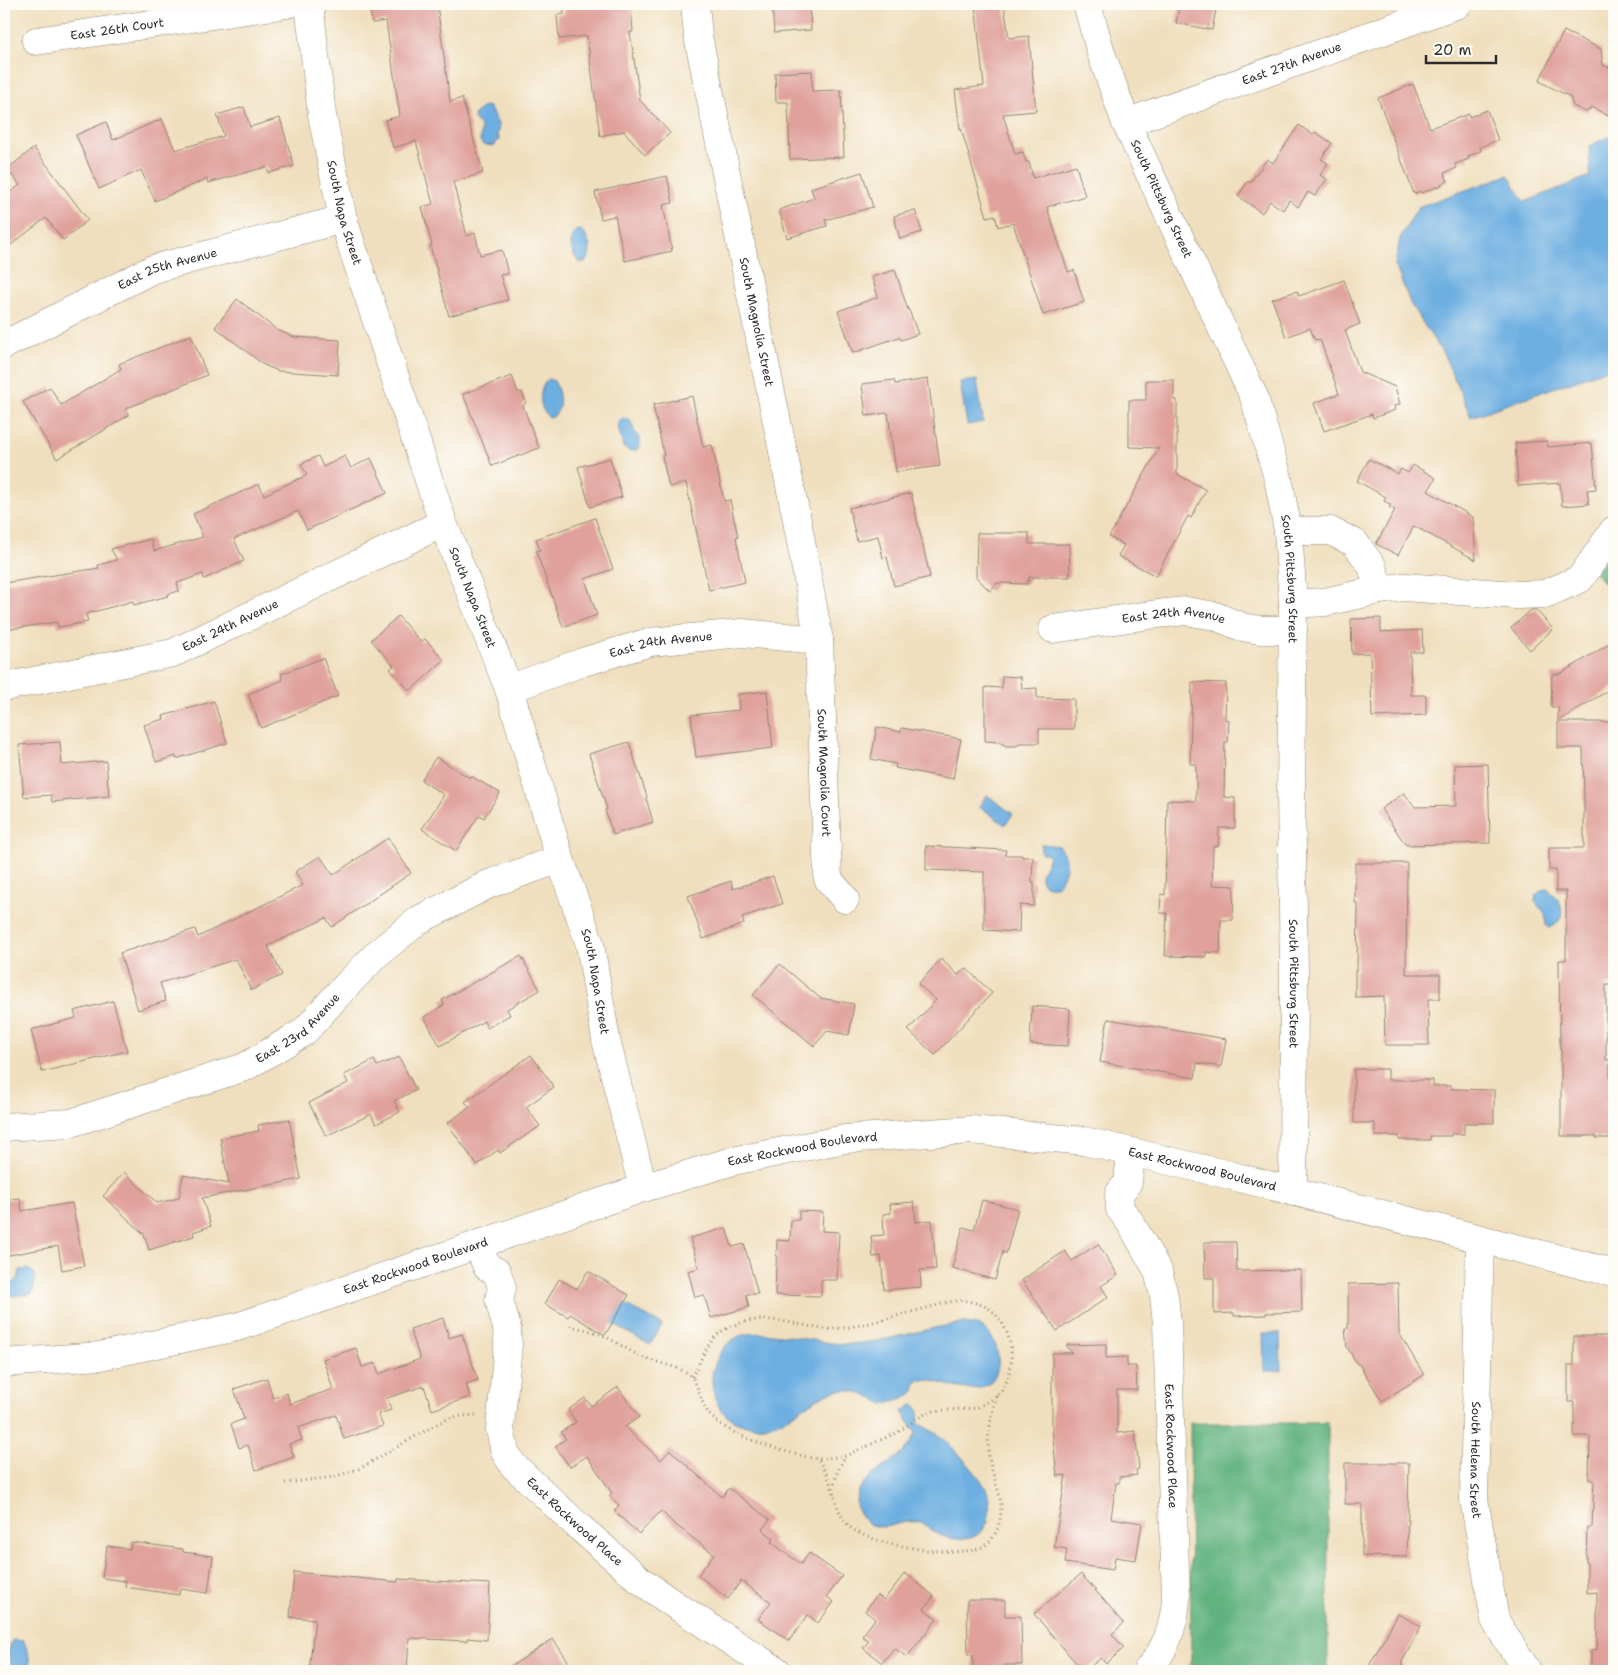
<svg xmlns="http://www.w3.org/2000/svg" width="1618" height="1675" font-family="'Shantell Sans',sans-serif">
  <style>
    .forest { fill: #61b27e; stroke: #466e54 }
    .water { fill: #6dafe1; stroke: #4c6d86 }
    .building { fill: #e0a19b }
    .lines { fill: none; stroke-linecap: round; stroke-linejoin: round }
    .minor-casing { stroke: #8e8574; stroke-width: 29 }
    .path { stroke: #8e8574; stroke-width: 3; stroke-dasharray: 1 4; stroke-linecap: butt }
    .minor { stroke: #fff; stroke-width: 28 }
    .labels { text-anchor: middle; stroke-width: 4.5; stroke-linejoin: round; paint-order: stroke }
    .street-label { font-size: 12px; fill: #2b2b2b; stroke: #fdfcf7 }
  </style>
  <rect width="100%" height="100%" fill="#fdfcf7"/>
  <filter id="ink" filterUnits="userSpaceOnUse"><feTurbulence type="fractalNoise" baseFrequency=".02" numOctaves="2"/><feDisplacementMap in="SourceGraphic" scale="10" xChannelSelector="R" yChannelSelector="G"/><feConvolveMatrix kernelMatrix="1 2 1 2 8 2 1 2 1" color-interpolation-filters="sRGB"/></filter>
  <filter id="wash" filterUnits="userSpaceOnUse"><feTurbulence type="fractalNoise" baseFrequency=".0096" numOctaves="4" result="noise"/><feDisplacementMap in="SourceGraphic" scale="20" xChannelSelector="R" yChannelSelector="G"/><feGaussianBlur stdDeviation="1.12" result="paint"/><feColorMatrix in="noise" values="0 0 0 0 0 0 0 0 0 0 0 0 0 0 0 0 0 1.4 0 .05"/><feComposite in="paint" operator="in"/></filter>
  <g filter="url(#wash)">
    <rect width="100%" height="100%" fill="#f0dfbe"/>
    <!-- forest -->
    <path class="forest" d="M1614 547V596L1595 572Z
      M1190 1423H1328V1671H1191Z"/>
    <!-- water -->
    <path class="water" d="M485 106 489 107 499 126 497 136 499 137V141H496L495 146 483 145 480 142 481 128 474 118 475 113Z
      M1614 136V356L1610 368 1471 417 1444 355 1411 305 1395 265 1400 238 1418 207 1508 175 1525 202 1590 176 1589 146 1608 137Z
      M581 230C589 237 594 255 585 262H579C571 254 565 231 581 230Z
      M549 379 554 381C560 392 564 410 551 418 538 413 537 386 549 379Z
      M977 380 983 422 967 425 960 382Z
      M623 418C633 419 631 425 635 432 636 434 638 436 640 438V446L636 450 629 451 623 447 618 426 619 421Z
      M987 795 1013 814 1005 825 979 806Z
      M1041 844 1059 846C1071 859 1067 871 1058 885 1050 888 1040 886 1041 875 1042 869 1048 863 1049 856L1046 853H1041Z
      M1547 889C1550 892 1554 895 1557 898 1565 909 1563 924 1549 928L1546 925 1545 913 1535 902 1536 895 1541 890Z
      M28 1269 34 1273C36 1277 34 1289 32 1294 25 1296 20 1294 13 1296L8 1294C7 1285 10 1285 16 1281 19 1279 19 1274 20 1270Z
      M623 1303 662 1325 650 1345 611 1323Z
      M965 1323C970 1324 976 1324 980 1326 1002 1338 1007 1382 979 1388 958 1393 938 1378 918 1380L915 1385 914 1392 906 1397 884 1404C874 1399 864 1393 853 1391 815 1383 793 1431 752 1426 738 1424 725 1418 718 1405 712 1393 709 1375 716 1362 720 1352 725 1345 734 1339 757 1323 820 1346 850 1344 889 1342 926 1327 965 1323Z
      M1263 1333H1280L1281 1371H1264Z
      M912 1405 917 1407 919 1413 918 1422C923 1427 933 1431 940 1436 953 1447 981 1476 987 1491 990 1499 990 1513 988 1521 980 1542 958 1542 940 1535 933 1532 927 1525 921 1523 900 1516 878 1540 861 1516 858 1512 856 1508 856 1502 856 1472 906 1464 916 1433L902 1412Z
      M12 1640 24 1641 30 1659 29 1671H8L6 1668 11 1664 8 1654Z"/>
    <g id="blocks">
      <!-- building -->
      <path class="building" d="M369 4H437L450 102 462 98 483 173 453 182 467 236 475 233 480 255 502 250 508 274 500 275 508 300 449 316 430 245H432L422 207 433 204 416 141 393 148 385 120 400 116 386 21 372 23Z
        M563 4H600V6L631 4 633 32H630L640 100 670 133 645 155 624 131 600 136 587 36 559 39 557 15 564 14Z
        M772 4H809L811 30 774 33Z
        M975 4H1004L1009 38 1029 36 1036 111 1003 114 1015 154 1023 152 1026 162H1029L1033 178 1076 165 1085 196 1047 207 1068 272 1074 270 1084 302 1043 315 1013 223 998 227 995 215 987 217 961 128 960 129 955 90 984 86Z
        M1180 4H1217L1212 30 1176 23Z
        M1564 31 1601 49 1603 65 1614 70V119L1592 107 1586 112 1573 106 1570 97 1539 81Z
        M812 71V91L841 90 844 157 790 159 788 102H776L775 73Z
        M1413 84 1430 128 1469 114V117L1487 110 1498 140 1480 147 1481 151 1468 156 1469 159 1455 164 1457 168 1444 173 1448 181 1441 184 1442 185 1421 193 1420 191 1414 194 1378 98Z
        M244 107 250 127 280 118 294 166 269 173 266 167 208 183 207 179 155 201 141 170 99 189 76 135 106 122 113 140 162 119 175 150 224 136 217 115Z
        M1299 125 1313 135 1315 132 1332 143 1321 159 1328 163 1320 175 1327 179 1315 196 1308 192 1298 207 1289 200 1283 210 1270 201 1262 213 1238 196 1248 181 1250 183 1267 159 1273 163Z
        M34 148 88 220 63 240 46 218 4 250V197L20 185 7 169Z
        M862 172 873 207 825 220 827 226 787 238 779 210 814 198 811 188Z
        M667 176 673 203 663 205 672 251 625 261 615 216 601 219 595 192Z
        M915 210 922 232 900 239 894 216Z
        M895 270 908 310H909L918 334 901 340 899 337 853 353 838 311 878 297 872 277Z
        M1344 280 1360 324 1345 330 1360 372 1395 387 1400 404 1394 406 1395 410 1373 418 1372 414 1324 431 1314 403 1339 394 1320 339 1315 340 1310 328 1286 337 1272 299 1297 291 1299 296Z
        M237 299 277 330 294 337 340 340 338 375 278 371 264 365 215 327Z
        M191 335 207 375 125 409 129 415 57 459 23 402 50 387 61 405 121 369 119 364Z
        M512 376 518 392H522L526 402 523 406 539 448 492 466 463 394Z
        M928 379 940 466 896 472 888 413 866 416 862 384 894 380 895 384Z
        M1146 380H1174V400H1177V474L1206 490 1191 518 1188 516 1156 576 1118 556 1124 545 1109 537 1159 448 1129 447V400H1146Z
        M692 396 703 447 712 445 724 501 730 500 738 537H736L745 582 709 590 686 483 669 487 662 456 664 455 653 405Z
        M1547 441 1548 447 1592 443 1596 489 1587 490 1589 504 1562 506 1560 483 1518 486 1515 443Z
        M318 456 323 467 345 456 351 468 371 458 387 493 307 530 298 511 234 539 244 561 204 579 203 574 177 583 179 591 168 594V596L134 605 133 601 86 614 88 622 58 627 57 622 4 630V583L99 568 98 565 117 560 111 549 151 539 154 551 203 537 193 514 259 484 264 495 307 475 301 464Z
        M610 458 622 497 590 507 578 467Z
        M1369 459 1398 474 1401 469 1408 473 1413 465 1436 478 1428 491 1473 517 1476 560 1414 526 1398 555 1376 544 1395 510 1389 507 1391 505 1384 501 1386 497 1357 481Z
        M911 493 930 577 894 586 887 557 883 558 878 536 857 541 849 508Z
        M595 518 613 569 585 579 597 615 563 627 536 551 540 550 536 539Z
        M977 533H1029V544H1069L1070 577H1029V581H1027V584L997 583 990 591 976 577Z
        M1531 610H1536L1553 629 1530 650 1511 628Z
        M398 616 421 642 425 639 444 660 410 691 390 669 394 666 371 640Z
        M1381 618V632L1422 630 1423 652H1410L1411 695H1426V715L1372 717 1370 653 1352 654 1351 619Z
        M1614 641V687L1558 721V707H1551L1552 674H1560Z
        M323 658 338 696 261 728 248 694 283 680 281 674Z
        M1002 676 1021 677 1022 689 1037 688V698L1074 699V729H1039V743H1020L1016 746H1006L999 742 985 741V687L1002 688Z
        M1192 682 1226 683 1225 719 1229 720 1228 742H1225L1224 797 1235 798V828H1219L1218 846H1213L1212 885 1234 886 1233 920H1221L1220 953 1206 952V957L1165 956 1167 913H1160L1161 894 1165 895 1167 800 1196 801V764H1190Z
        M767 691 773 748 696 757 691 715 739 710 738 694Z
        M214 701 227 743 176 759V756L156 762 144 725 164 719 163 716Z
        M1558 722H1614L1613 985H1606V1060H1610V1107H1614V1138H1596V1136H1561V1050H1560L1559 960H1566V891H1556V870H1549V848H1584V796L1583 748H1558Z
        M877 727 901 732 902 728 961 739 953 779 895 768 896 764 871 759Z
        M60 742 62 765 106 761 109 796 52 802 51 795 24 797 19 745Z
        M629 742 647 797 646 798 653 822 613 835 605 810 607 809 589 754Z
        M436 757 470 778 471 776 500 793 484 818 479 815 456 851 422 829 444 795 421 780Z
        M1488 764 1490 843 1406 845 1381 809 1404 793 1415 807 1456 806 1455 765Z
        M388 838 411 873 332 927 326 918 268 946 282 975 251 990 236 959 160 983 166 1001 138 1010 120 953 195 929 198 937 303 885 295 872 320 856 333 875Z
        M926 846 1006 850 1005 855H1022V857H1033L1032 882H1034V906L1020 905 1019 932 984 930V872L926 870Z
        M1355 863H1407L1406 974H1440V999H1428L1429 1045H1385L1384 996 1355 997V970H1357L1358 903H1355Z
        M773 876 782 904 742 917 744 924 703 939 688 896 731 881 733 889Z
        M521 956 540 990 507 1009 510 1015 487 1028 484 1021 440 1046 424 1017 444 1005 442 1000Z
        M941 959 958 975 966 968 992 993 935 1055 908 1030 936 1000 918 984Z
        M780 964 820 998 854 1004 849 1035 827 1031 814 1046 753 995Z
        M113 1001 127 1051 42 1072 31 1030 76 1018 74 1011Z
        M1032 1006 1070 1009 1068 1046 1030 1044Z
        M1108 1019 1226 1039 1221 1067 1197 1063 1195 1078 1100 1062Z
        M531 1055 554 1087 526 1107 540 1126 500 1153 498 1150 477 1165 447 1123 470 1107 465 1102Z
        M399 1057 416 1090 394 1101 400 1112 376 1124 371 1114 326 1136 309 1103 348 1083 344 1075 374 1060 377 1066Z
        M1354 1069H1388V1080H1433V1086H1451V1089L1494 1090V1123H1464V1134H1451V1136H1430V1140H1399V1136H1375V1123H1354Z
        M289 1119 301 1179 202 1198 211 1226 193 1232 194 1236 149 1250 144 1234 103 1196 124 1172 157 1203 179 1198 183 1175 229 1184 220 1138 259 1131 258 1125Z
        M20 1198 22 1211 72 1203 84 1266 62 1270 58 1246 4 1256V1200Z
        M982 1200 1018 1209 1006 1254 1003 1251 995 1280 952 1268 963 1227 974 1230Z
        M914 1202 916 1222 932 1220 936 1269 920 1270 921 1287 884 1290 881 1256 873 1257 871 1236 884 1235 883 1214 891 1213 890 1204Z
        M799 1211 823 1212 822 1231 839 1232 837 1280H821V1296L775 1295 777 1240 790 1241 791 1220H799Z
        M726 1228 732 1247 744 1244 758 1294H746L749 1307 711 1318 704 1295 695 1297 688 1271 699 1268 690 1238Z
        M1204 1242H1236L1237 1271 1301 1270 1302 1312 1266 1313V1315L1234 1316V1313L1214 1314V1278H1205Z
        M1098 1244 1118 1275 1101 1286 1108 1297 1057 1331 1022 1280 1065 1251 1072 1261Z
        M588 1271 629 1295 605 1335 570 1314 568 1317 545 1304 559 1279 577 1289Z
        M1398 1283 1399 1333 1424 1375 1382 1401 1359 1364H1357L1347 1347 1345 1328H1348V1284Z
        M443 1318 449 1338 462 1334 478 1380 466 1384 470 1397 432 1410 424 1386 387 1398 391 1410 378 1414 383 1426 344 1439 336 1415 298 1428 302 1440 289 1444 294 1457 256 1470 248 1445 239 1448 231 1424 244 1419 234 1389 267 1378 273 1398 287 1393 290 1404 333 1389 323 1359 356 1348 362 1367 375 1363 379 1374 420 1359 410 1329Z
        M1574 1336H1612L1613 1445H1614V1671H1591V1651L1597 1650V1592L1587 1593V1563H1586L1587 1527H1592L1594 1480H1589L1590 1436H1574V1402H1568V1365H1574Z
        M1106 1344V1358L1127 1357V1366H1136L1137 1390H1117V1433L1135 1431 1139 1469 1136 1470 1137 1475 1119 1477V1483H1116L1111 1518 1142 1523 1136 1560 1115 1557 1113 1570 1065 1563 1067 1549 1054 1547 1066 1475 1057 1476 1052 1429V1353H1072L1066 1345Z
        M618 1387 639 1417 625 1427 661 1460 670 1450 722 1497 729 1488 770 1520 762 1529 774 1539 771 1542 801 1564 809 1553 842 1576 827 1597 834 1602 818 1623 808 1615 789 1641 758 1619 771 1602 741 1581 728 1599 698 1575 714 1554 673 1523 661 1511 639 1534 614 1511 619 1505 609 1496 612 1493 587 1456 570 1467 555 1446 566 1439 561 1432 576 1422 568 1410 585 1398 591 1406Z
        M1345 1463H1409L1407 1557 1362 1556V1504H1345Z
        M131 1542 183 1549V1552L213 1556 208 1593 180 1589 179 1595 125 1587 126 1581 102 1578 107 1546 130 1549Z
        M294 1572 398 1582V1579L490 1584 487 1640 467 1638V1641L409 1638 407 1671H309L315 1619 290 1617Z
        M905 1573 934 1596 924 1609 937 1619 907 1657 894 1648 882 1663 863 1648 869 1641 862 1636 875 1619 865 1611 877 1595 884 1600Z
        M1081 1574 1124 1623 1112 1634 1124 1648 1106 1664 1101 1658 1085 1671H1083L1034 1614Z
        M967 1600H1005V1616H1021L1022 1665H1005V1671H973V1655H968Z
        M1398 1614 1421 1626 1402 1662V1671H1366Z
        M553 1639 575 1671H504Z"/>
    </g>
  </g>
  <g filter="url(#ink)">
    <use href="#blocks" fill-opacity="0" stroke="#8e8574" stroke-width="1"/>
    <g class="lines">
      <defs>
        <g id="minor">
          <path id="s1" d="M309 4 322 115 343 219 443 523 509 689 560 859 590 944 606 1040 643 1188"/>
          <path id="s2" d="M695 4 698 36 796 515 819 640 828 879 845 899"/>
          <path id="s3" d="M1087 4 1101 53 1126 123 1254 397 1278 478 1288 531 1293 604 1291 796 1294 971 1293 1192"/>
          <path id="s4" d="M36 41 287 4"/>
          <path id="s5" d="M1126 123 1458 4"/>
          <path id="s6" d="M4 345 153 269 343 219"/>
          <path d="M1288 531H1330L1355 543 1372 566 1379 590"/>
          <path d="M1293 604 1325 602 1379 590 1404 587 1516 595 1545 594 1580 579 1614 530"/>
          <path id="s7" d="M1053 629 1157 614 1186 611 1215 616 1242 627 1260 630H1293"/>
          <path id="s8" d="M4 687 173 653 443 523"/>
          <path id="s9" d="M509 689 583 662 650 642 742 633 819 640"/>
          <path id="s10" d="M4 1127 71 1123 245 1067 304 1032 341 991 378 953 419 920 489 884 560 859"/>
          <path id="s11" d="M1131 1152 1128 1182 1119 1194 1120 1209 1130 1222 1158 1271 1164 1296 1167 1323 1176 1599C1174 1627 1166 1650 1147 1671"/>
          <path id="s12" d="M1480 1239 1474 1499 1495 1620 1527 1671"/>
          <path id="s13" d="M478 1244 487 1267 497 1272 502 1288 499 1300 507 1328 508 1345 500 1429 505 1452 513 1465 577 1525 640 1580 669 1601 777 1671"/>
          <path id="s14" d="M4 1363 100 1356 237 1327 643 1188 733 1161 845 1139 972 1130 1084 1141 1225 1174 1614 1273"/>
        </g>
      </defs>
      <!-- minor casing -->
      <use href="#minor" class="minor-casing"/>
      <!-- path -->
      <path class="path" d="M570 1326C582 1329 595 1331 606 1337 619 1343 630 1352 643 1357 655 1363 684 1367 692 1377 700 1388 700 1403 710 1415 728 1437 790 1454 818 1459 823 1467 828 1476 831 1486 838 1503 836 1512 850 1527 868 1545 959 1559 982 1547 990 1543 995 1536 998 1527 1007 1497 993 1484 989 1457 986 1437 992 1416 996 1397L977 1408 934 1411 923 1415 896 1433 845 1456 818 1459
        M692 1377C706 1353 706 1335 737 1324 760 1316 781 1321 804 1325 813 1327 822 1330 830 1329 861 1328 900 1314 931 1307 942 1304 956 1299 968 1301 976 1303 986 1305 992 1311 1016 1332 1018 1375 996 1397
        M285 1483 334 1477 361 1468 437 1424 452 1417 476 1415
        M833 1488 837 1473 845 1456"/>
      <!-- minor -->
      <use href="#minor" class="minor"/>
    </g>
  </g>
  <g class="labels">
    <!-- street labels -->
    <g class="street-label">
      <text dy="4" stroke="none"><textPath href="#s4" startOffset="82">East 26th Court</textPath></text>
      <text dy="4" stroke="none"><textPath href="#s5" startOffset="176">East 27th Avenue</textPath></text>
      <text dy="4" stroke="none"><textPath href="#s3" startOffset="209">South Pittsburg Street</textPath></text>
      <text dy="4" stroke="none"><textPath href="#s1" startOffset="212">South Napa Street</textPath></text>
      <text dy="4" stroke="none"><textPath href="#s6" startOffset="181">East 25th Avenue</textPath></text>
      <text dy="4" stroke="none"><textPath href="#s2" startOffset="324">South Magnolia Street</textPath></text>
      <text dy="4" stroke="none"><textPath href="#s3" startOffset="614">South Pittsburg Street</textPath></text>
      <text dy="4" stroke="none"><textPath href="#s1" startOffset="618">South Napa Street</textPath></text>
      <text dy="4" stroke="none"><textPath href="#s7" startOffset="122">East 24th Avenue</textPath></text>
      <text dy="4" stroke="none"><textPath href="#s8" startOffset="236">East 24th Avenue</textPath></text>
      <text dy="4" stroke="none"><textPath href="#s9" startOffset="159">East 24th Avenue</textPath></text>
      <text dy="4" stroke="none"><textPath href="#s2" startOffset="781">South Magnolia Court</textPath></text>
      <text dy="4" stroke="none"><textPath href="#s1" startOffset="1022">South Napa Street</textPath></text>
      <text dy="4" stroke="none"><textPath href="#s3" startOffset="1019">South Pittsburg Street</textPath></text>
      <text dy="4" stroke="none"><textPath href="#s10" startOffset="316">East 23rd Avenue</textPath></text>
      <text dy="4" stroke="none"><textPath href="#s14" startOffset="830">East Rockwood Boulevard</textPath></text>
      <text dy="4" stroke="none"><textPath href="#s14" startOffset="1235">East Rockwood Boulevard</textPath></text>
      <text dy="4" stroke="none"><textPath href="#s14" startOffset="425">East Rockwood Boulevard</textPath></text>
      <text dy="4" stroke="none"><textPath href="#s11" startOffset="309">East Rockwood Place</textPath></text>
      <text dy="4" stroke="none"><textPath href="#s12" startOffset="221">South Helena Street</textPath></text>
      <text dy="4" stroke="none"><textPath href="#s13" startOffset="318">East Rockwood Place</textPath></text>
    </g>
  </g>
  <!-- margin -->
  <rect width="1618" height="1675" fill="none" stroke="#fdfcf7" stroke-width="20"/>
  <!-- scale -->
  <path d="M1426 55v8h70v-8" fill="none" stroke="#2b2b2b" stroke-width="2.5"/>
  <text x="1433" y="55" font-size="15" fill="#2b2b2b" stroke="#fdfcf7" stroke-width="4" paint-order="stroke">20 m</text>
</svg>
